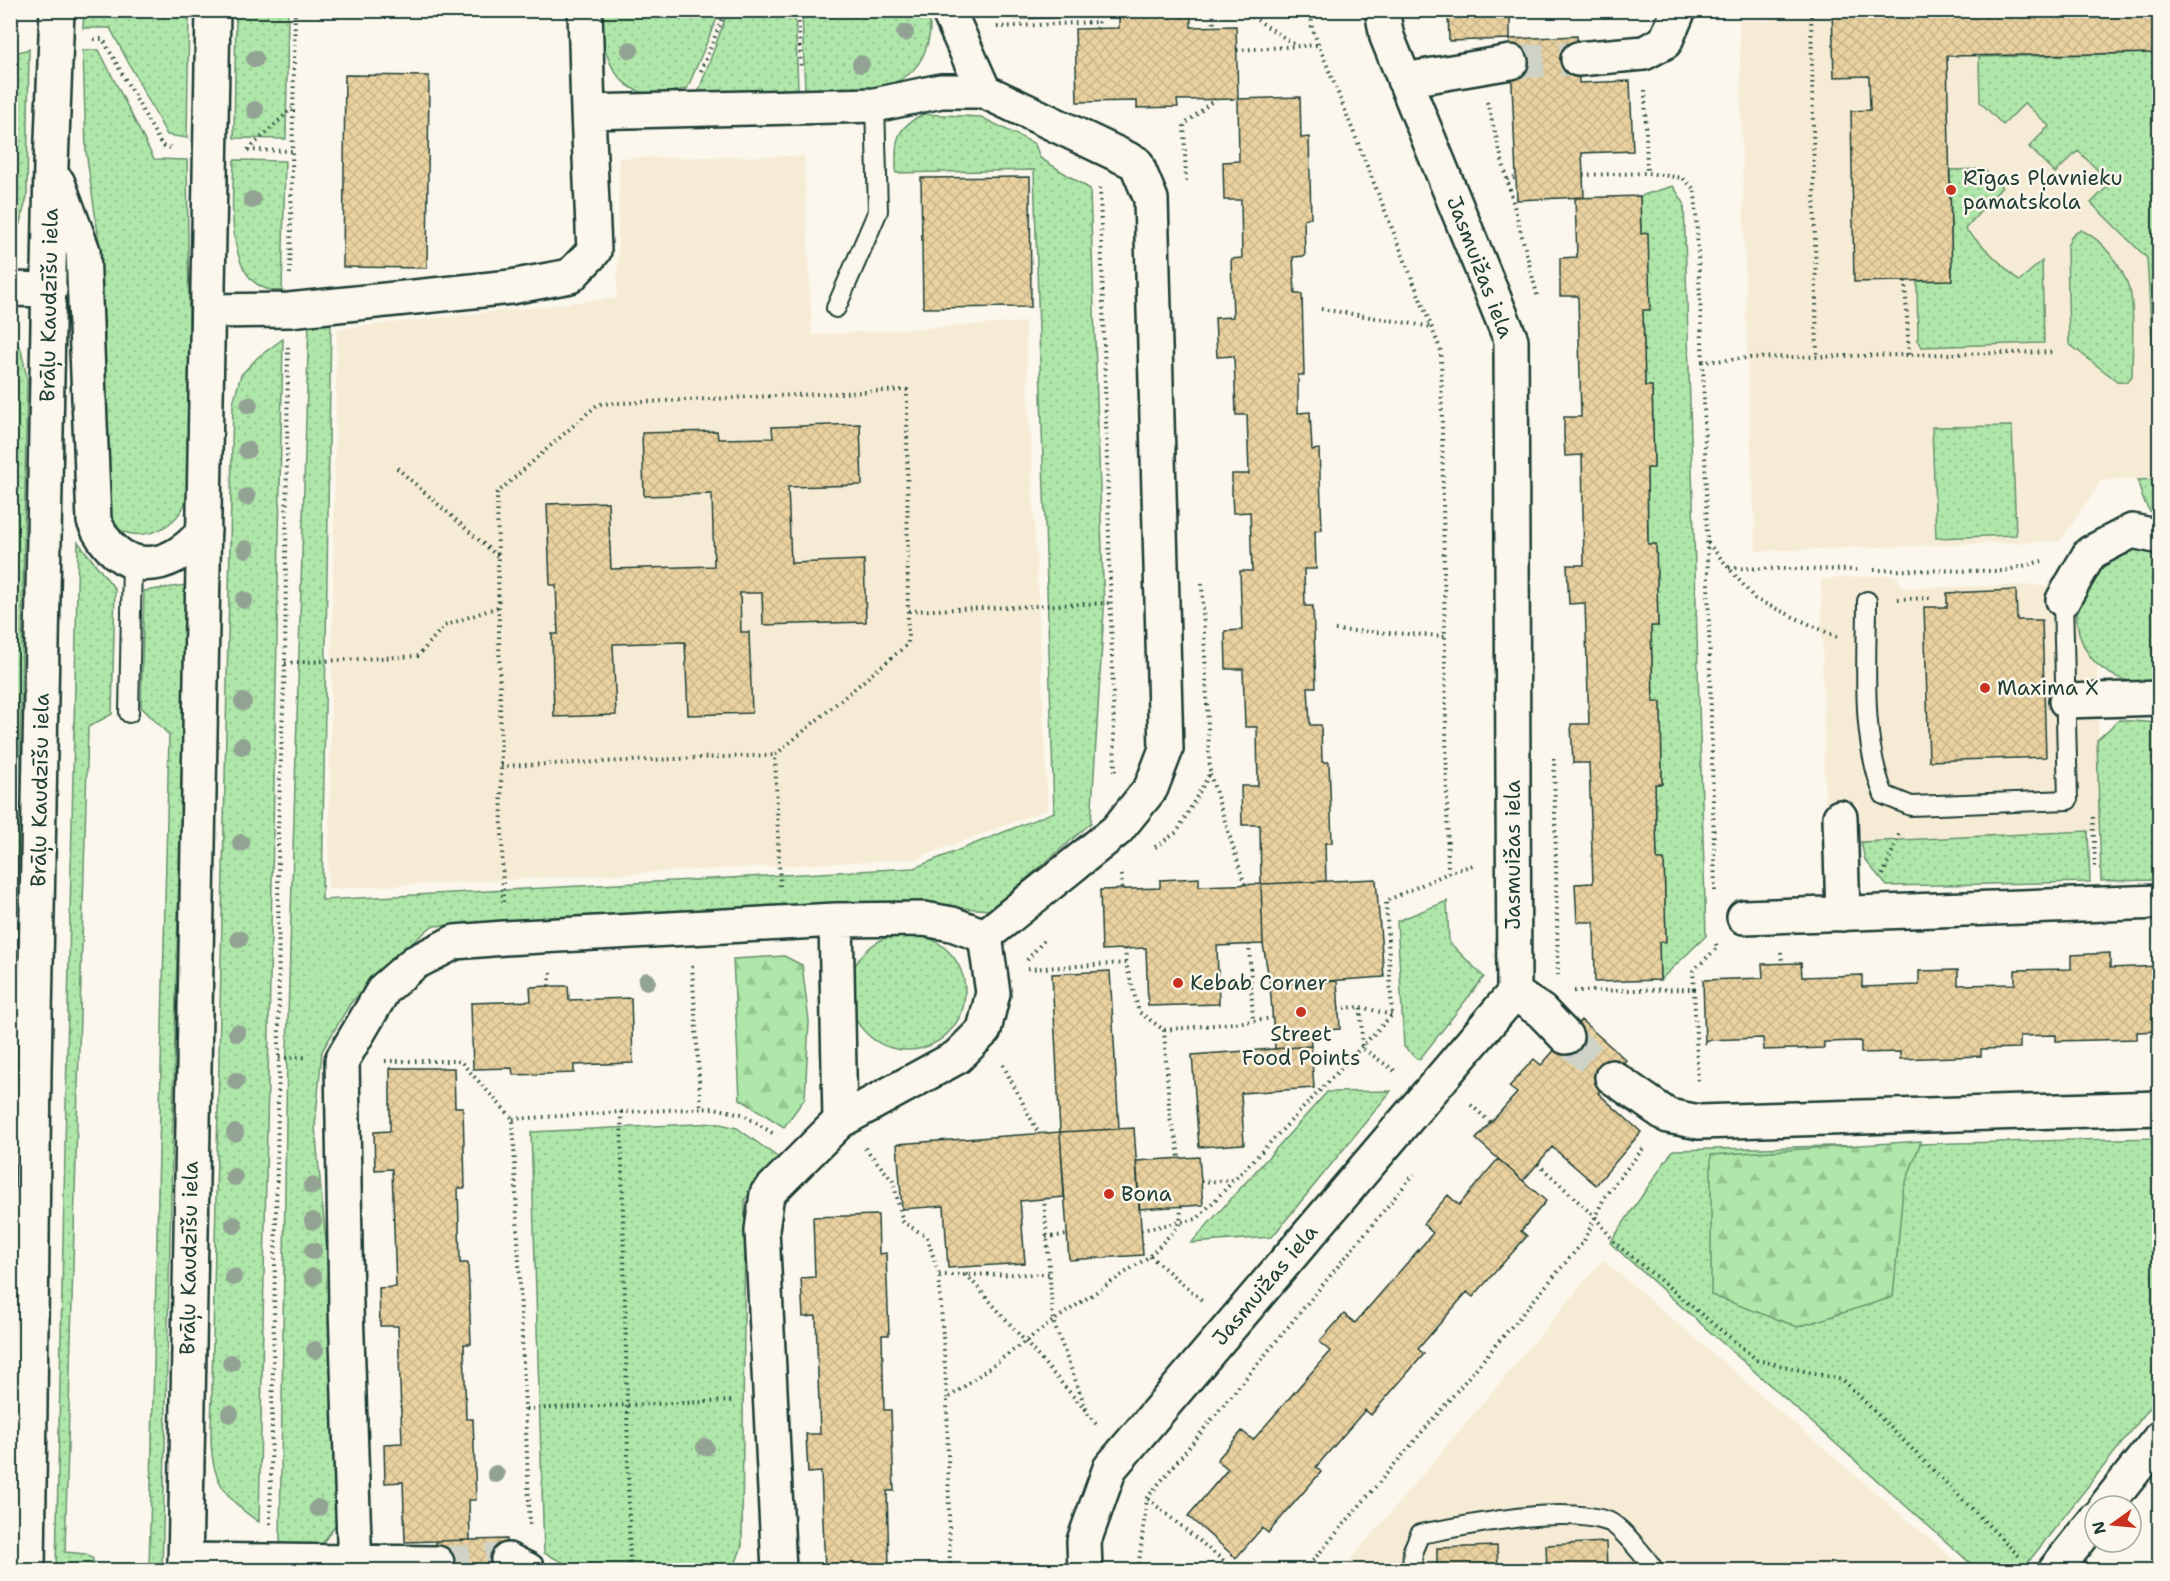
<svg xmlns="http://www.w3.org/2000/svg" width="2170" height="1581" font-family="'Shantell Sans',sans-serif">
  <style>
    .built { fill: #f6ecd5 }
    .green { fill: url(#green-dots); stroke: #67926e; stroke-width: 1.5 }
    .forest { fill: url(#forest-firs); stroke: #67926e; stroke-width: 1.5 }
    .building { fill: url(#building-cross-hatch); stroke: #1f3d34; stroke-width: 1.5 }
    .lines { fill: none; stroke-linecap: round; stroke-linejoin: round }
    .minor-tunnel { stroke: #cfd2c7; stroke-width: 33; stroke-dasharray: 33 16; stroke-linecap: butt }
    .service-casing { stroke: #1f3d34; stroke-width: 22 }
    .minor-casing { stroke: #1f3d34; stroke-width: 38 }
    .tertiary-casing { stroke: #1f3d34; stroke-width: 38 }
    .path { stroke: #1f3d34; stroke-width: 4; stroke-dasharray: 1.5 4.5; stroke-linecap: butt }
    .service { stroke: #fbf7ec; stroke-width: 18 }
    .minor { stroke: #fbf7ec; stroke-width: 33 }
    .tertiary { stroke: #fbf7ec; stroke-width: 33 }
    .tree { fill: #92a393 }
    .poi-dot { fill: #c8321e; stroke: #fbf7ec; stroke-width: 2 }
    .labels { text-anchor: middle; stroke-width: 5; stroke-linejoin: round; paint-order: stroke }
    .poi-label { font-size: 21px; fill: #1f3d34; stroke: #fbf7ec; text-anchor: start }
    .street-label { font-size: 21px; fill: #1f3d34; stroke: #fbf7ec }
  </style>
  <defs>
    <pattern id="green-dots" width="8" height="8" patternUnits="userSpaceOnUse" patternTransform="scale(1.5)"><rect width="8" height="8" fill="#afe6a9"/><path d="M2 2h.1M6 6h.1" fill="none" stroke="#96c692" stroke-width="1.8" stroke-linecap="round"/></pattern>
    <pattern id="forest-firs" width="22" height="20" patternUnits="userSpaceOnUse" patternTransform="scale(1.5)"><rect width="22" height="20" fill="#afe6a9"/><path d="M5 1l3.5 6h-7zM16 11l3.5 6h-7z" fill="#96c692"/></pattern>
    <pattern id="building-cross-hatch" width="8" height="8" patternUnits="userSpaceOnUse" patternTransform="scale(1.5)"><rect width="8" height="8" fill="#ead2a0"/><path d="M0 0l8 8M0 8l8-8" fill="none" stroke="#c8b58a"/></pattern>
  </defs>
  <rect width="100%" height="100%" fill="#fbf7ec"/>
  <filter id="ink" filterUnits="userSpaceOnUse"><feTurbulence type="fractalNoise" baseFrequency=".0167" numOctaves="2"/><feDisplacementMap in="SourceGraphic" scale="12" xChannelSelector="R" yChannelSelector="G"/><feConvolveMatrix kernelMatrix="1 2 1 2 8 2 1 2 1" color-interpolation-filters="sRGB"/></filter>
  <g filter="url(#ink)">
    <!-- built -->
    <path class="built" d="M1771 10 2159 11V478L2102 480 2060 541 1756 551 1747 358 1739 20 1771 21Z
      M804 156 812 335 1025 322 1048 809 915 859 328 889 337 329 617 298 619 158Z
      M1895 575 1904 588 2032 585 2090 590 2097 661 2100 831 1861 842 1859 804H1825L1821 579Z
      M1603 1260 1965 1569 1963 1570H1342Z"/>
    <!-- green -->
    <path class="green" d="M84 11H189L187 138 167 135 110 28H83Z
      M236 11H288L286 139 234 138Z
      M602 11H717L718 16 687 89C672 91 656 97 641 92 609 82 599 40 602 11Z
      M728 11H795L798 89 698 93Z
      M802 11H927C932 24 930 38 925 51 906 100 847 89 805 90Z
      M29 49 27 197 20 223 11 242V54Z
      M83 50H99L154 159 187 160 191 486C188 493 186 501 183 508 169 533 132 545 111 523 107 519 104 512 101 507V255L86 151Z
      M2159 53V389L2155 390 2147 258 2091 203 2111 183 2078 151 2055 173 2029 147 2049 126 2025 103 2003 125 1980 102 1979 57Z
      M923 114 981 117 1035 144 1040 158 1090 189 1104 610 1091 823 990 910 892 903 432 926 390 962 350 1004 322 1051 315 1127 329 1274 340 1518 321 1546 285 1544 280 1542 287 1050 309 320 331 317 322 900 914 868 1054 812 1034 170 896 173C896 141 893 130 923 114Z
      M234 160 285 161 282 291C222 293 233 198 234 160Z
      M1984 169 2002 187 1965 229 2019 281 2042 261 2044 343 1922 347 1918 341 1917 281 1952 280 1950 170Z
      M1673 186 1684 203 1706 936 1660 980 1659 942 1666 941 1664 861 1657 860 1655 784H1662L1661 703 1653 702 1651 626 1658 625 1656 544H1648L1647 468 1654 467 1652 386H1645L1643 310 1647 233 1641 234 1640 196Z
      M2081 230C2103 239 2123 268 2130 291 2135 308 2132 356 2132 376L2127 382 2117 381 2069 344 2067 247 2072 235Z
      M10 334 21 349 27 379 14 1071H11Z
      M283 339 259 1522C200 1484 212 1449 212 1387L233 403 241 375 258 357Z
      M2012 426 2016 535 1936 538 1932 427Z
      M2159 479V521C2146 510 2141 497 2138 480Z
      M78 542 115 589 112 714 88 727 65 1552 86 1554 93 1559V1570H56Z
      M2137 549 2159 551V680C2077 699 2035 578 2137 549Z
      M186 585 162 1570H149L169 735 141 707 144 591Z
      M2119 720 2159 723V880L2101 881 2097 740Z
      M2088 831 2090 882 1887 886 1865 860 1861 842Z
      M1447 901 1449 942 1484 977 1419 1060 1404 1047 1397 921Z
      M849 992a58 58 0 1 1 116 0a58 58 0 1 1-116 0Z
      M1391 1091 1272 1237 1191 1243 1327 1092Z
      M716 1123 737 1128 783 1161 745 1199 742 1546 733 1570H578L544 1553 531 1132Z
      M2159 1138V1396L2022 1570H1978L1610 1243 1673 1150Z"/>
    <!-- forest -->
    <path class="forest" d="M784 956 802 965 809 1021 805 1098 784 1127 740 1099 733 959Z
      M1921 1141 1903 1190 1893 1297 1798 1327 1711 1295V1155Z"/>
    <!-- building -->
    <path class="building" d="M1013 10H1078V17L1013 19Z
      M1119 10H1191V27L1236 26 1238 99 1177 100 1178 107 1137 108V101L1077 102 1075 29 1119 28Z
      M1448 10H1510V39L1449 41Z
      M1832 10H2160V53L1947 56 1952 280 1854 282 1851 111 1870 110 1869 76 1834 77Z
      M1577 36 1579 83 1630 81 1633 151 1582 153 1584 197 1517 200 1510 39Z
      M345 75 429 76 427 268 343 267Z
      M1300 97 1301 138 1309 137 1311 218 1304 219 1305 256 1293 257 1295 294H1302L1304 375H1298V413L1310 412 1312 450 1319 449 1322 530 1315 531 1316 569H1304L1305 606H1313L1316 687H1308L1310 725H1321L1322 762H1329L1332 843H1325L1326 881 1261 884 1260 825H1242L1241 786H1258L1257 727H1245L1243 669H1226L1225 631 1242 630 1240 571H1252L1250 512 1233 513 1232 494V474H1249L1247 415H1236L1234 356 1217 357 1215 318 1233 317 1231 259 1242 258 1241 200H1224L1223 162 1239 161 1238 99Z
      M1030 177 1031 307 923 308 921 178Z
      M1640 196 1641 234 1648 233 1650 310H1643L1645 386H1652L1654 468H1647L1648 544H1656L1658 626H1651L1653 702H1661L1662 784H1655L1657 860H1664L1666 942H1659L1660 980 1595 982 1594 922H1577L1575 884 1593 883 1589 763H1573L1572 744 1571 724H1589L1585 603 1569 604 1568 585 1567 565H1584L1582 455 1565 456 1564 436V417H1581L1578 296H1560V258L1577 257 1575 198Z
      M860 424 862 485 788 487 791 563 864 560 866 622 763 625 762 593H740L741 632H749L752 713 688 715 685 642 613 644 616 715 554 717 552 634H558L556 585H550L547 504 608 502 611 569 714 566 712 494 644 496 642 433 717 431 718 439 773 438 772 427Z
      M2016 590 2017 620H2042L2046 757 1929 761 1924 607H1947V593Z
      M1199 878V886L1261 884 1263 944 1217 946 1219 1004 1148 1006 1146 948 1102 950 1100 890 1160 888V880Z
      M1376 879 1384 977 1270 985 1263 944 1261 884Z
      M2110 953V968L2160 966V1031L2137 1032V1039L2056 1041V1035L2020 1036V1048L1981 1049V1056L1900 1059V1052L1861 1053V1041L1824 1042V1048L1764 1050 1763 1038 1707 1040 1705 1044 1703 980 1763 978 1762 964 1801 963 1802 977 1862 975V987L1919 985V971L1958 970V985L2015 984V970L2071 969V955Z
      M1110 971 1119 1129 1060 1132 1052 974Z
      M1337 981 1340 1029 1310 1031 1311 1046 1275 1049 1270 985Z
      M549 986H568L569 1000 631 998 633 1063 574 1065V1073L513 1075 512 1068 473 1069 471 1003 531 1001 530 987Z
      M1581 1020 1626 1060 1598 1093 1641 1132 1596 1185 1552 1147 1523 1181 1476 1139 1517 1093 1509 1087 1521 1073 1534 1059 1541 1065 1543 1063Z
      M1311 1046 1314 1088 1241 1093 1244 1144 1199 1147 1192 1055Z
      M390 1068H454L455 1107H463L465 1188H458L460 1263H468L471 1344H464L466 1419H473L476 1500H469L470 1540 405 1542 403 1482 385 1483 384 1444 402 1443 398 1326H380L379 1288 396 1287 392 1169 375 1170 374 1132 390 1131Z
      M1134 1128 1143 1255 1069 1260 1060 1132Z
      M1060 1132 1064 1197 1020 1201 1025 1263 948 1268 944 1206 902 1209 897 1144Z
      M1199 1157 1203 1205 1139 1209 1136 1161Z
      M1498 1159 1546 1201 1521 1231 1527 1236 1473 1297 1467 1292 1418 1349 1424 1354 1371 1415 1365 1410 1316 1467 1321 1472 1268 1533 1262 1528 1236 1558 1188 1516 1228 1469 1217 1460 1242 1431 1253 1440 1330 1351 1319 1342 1344 1314 1355 1323 1433 1233 1423 1224 1448 1195 1459 1205Z
      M878 1215 879 1254 886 1253 889 1335H882L884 1410H891L894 1491H887L889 1566H896V1570H825L821 1472 808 1473 806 1434H820L816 1316 803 1317 801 1278 815 1277 813 1217Z
      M507 1539 508 1570H437L436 1541Z
      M1606 1542 1607 1570H1547L1546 1545Z
      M1497 1546 1498 1570H1437V1548Z
      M2160 1559V1570H2141Z"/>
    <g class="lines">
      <!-- minor-tunnel -->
      <path class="minor-tunnel" d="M1511 62 1578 59
        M1566 1037 1612 1077
        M437 1563 508 1560"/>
      <defs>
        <path id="service" d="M836 308 878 211 875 105
          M1867 601C1867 664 1860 736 1884 795L1911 806 2068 800 2063 600
          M129 713 132 562
          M1412 1570 1413 1550 1420 1534C1470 1525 1559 1505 1607 1521 1619 1524 1647 1559 1654 1570"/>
        <path id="minor" d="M585 10 588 112 875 105 941 91H984L1136 163 1151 199 1166 749 1151 788 1117 830 985 936 993 993 984 1030 957 1057 840 1121 767 1194 762 1230 779 1570
          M948 10 984 91
          M1578 59 1644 53 1665 42 1679 10
          M1404 80 1511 62
          M10 289 50 290
          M209 311 289 310 511 287 570 276 594 251 588 112
          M2063 600 2090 553 2132 531 2160 537
          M2066 701 2160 698
          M1840 817 1843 914
          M1744 917 2160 902
          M836 920 840 1121
          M1514 993 1541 1011 1566 1037
          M1612 1077 1668 1116 1699 1122 2160 1108
          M2106 1506 2160 1438
          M185 1560 437 1563
          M508 1560 528 1570
          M355 1570 346 1308 342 1060 384 989 414 963 455 942 504 938 836 920 924 919 952 924 985 936
          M1085 1570 1084 1541 1110 1468 1514 993 1511 340 1387 37 1382 10
          M2055 1570 2095 1520"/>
        <path id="tertiary" d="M58 183 83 251 94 521C118 577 168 575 204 531
          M28 1570 34 1071 51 165 57 10
          M185 1570 213 10"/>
      </defs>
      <!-- service casing -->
      <use href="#service" class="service-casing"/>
      <!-- minor casing -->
      <use href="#minor" class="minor-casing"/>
      <!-- tertiary casing -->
      <use href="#tertiary" class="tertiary-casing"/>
      <!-- path -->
      <path class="path" d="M798 10 801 70
        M1213 10 1214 26
        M1242 10 1297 46
        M1811 10 1817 357
        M997 27 1098 22
        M1097 29 1101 10
        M10 31 19 38
        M94 39H103L162 146 173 148
        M1237 50 1318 45
        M701 71 723 17V10
        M1645 90 1647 173 1683 178 1695 190 1703 362
        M1487 102 1538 298
        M248 150 292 108
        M248 150 292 151
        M1583 175 1647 173
        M1507 179 1516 178
        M1186 181 1184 125 1215 99
        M1100 188 1115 772
        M290 274 295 10
        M1905 281 1909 355
        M1321 309 1432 327
        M397 468 497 556
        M1708 543 1755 599 1837 637
        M1729 568 1860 570
        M1874 570 2004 571 2042 561
        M1898 599 1931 598
        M909 611 1111 603
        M1335 630 1445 636
        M285 663 418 656 444 626 498 607
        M1554 758 1558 975
        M501 766 775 755
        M1210 774 1245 885
        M2093 817 2095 867
        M1155 847 1177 832 1210 773 1202 584
        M1448 873 1476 864
        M1121 875 1122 889
        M1883 875 1900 832
        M1715 891 1703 362 1747 358 2055 352
        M503 902 497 493 598 404 907 390 908 644 775 755 780 886
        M1249 944 1253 1021 1273 1018
        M1125 949 1126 963
        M1781 952 1782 963
        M1027 960 1046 938
        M692 966 701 1109
        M1028 969 1126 963 1139 1012 1164 1030 1253 1021
        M549 986 551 972
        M1694 989 1698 1084
        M1574 991 1694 989 1693 971 1717 948 1716 944
        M1361 1007 1392 1015
        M1338 1008 1361 1007 1362 1048 1398 1073
        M1164 1030 1170 1119 1177 1142 1179 1158
        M279 1058 306 1057
        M385 1061H460L513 1119 530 1528
        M1003 1065 1039 1134
        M1471 1105 1491 1123
        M621 1112 714 1108 742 1114 774 1134
        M513 1119 621 1112 627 1405 732 1401
        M865 1148 893 1181 903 1222 927 1237 939 1275 947 1398
        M1538 1164 1596 1218 1615 1243 1757 1360 1843 1380 2021 1558
        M1201 1182 1233 1180
        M1044 1198 1053 1321 1088 1414 1097 1425
        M1141 1230 1197 1219 1392 1015 1386 901 1448 873 1441 351 1312 28 1311 10
        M1046 1237 1067 1235
        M1150 1256 1204 1302
        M966 1274 1086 1411
        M939 1275 1049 1274
        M526 1409 627 1405 630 1570
        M1148 1499 1235 1570
        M270 1524 279 1058 278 828 285 663 288 347
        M950 1570 947 1399 1053 1321 1150 1256 1180 1224 1181 1206
        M994 1570 1047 1568
        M1138 1570 1147 1498 1414 1174
        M1305 1570 1584 1241 1605 1196 1645 1146"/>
      <!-- service -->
      <use href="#service" class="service"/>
      <!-- minor -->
      <use href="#minor" class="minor"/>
      <!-- tertiary -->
      <use href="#tertiary" class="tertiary"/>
    </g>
    <!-- trees -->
    <g class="tree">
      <circle cx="905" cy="33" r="9"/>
      <circle cx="630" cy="50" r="9"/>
      <circle cx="255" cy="59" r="9"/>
      <circle cx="861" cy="64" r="9"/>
      <circle cx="255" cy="110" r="9"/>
      <circle cx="252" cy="200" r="9"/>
      <circle cx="249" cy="405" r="9"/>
      <circle cx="247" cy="450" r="9"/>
      <circle cx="247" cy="497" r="9"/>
      <circle cx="246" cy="549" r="9"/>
      <circle cx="244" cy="600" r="9"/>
      <circle cx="243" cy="702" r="9"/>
      <circle cx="242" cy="746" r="9"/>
      <circle cx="241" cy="843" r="9"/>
      <circle cx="239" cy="939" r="9"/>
      <circle cx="647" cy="981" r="9"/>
      <circle cx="237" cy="1033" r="9"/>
      <circle cx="236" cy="1081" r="9"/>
      <circle cx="235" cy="1133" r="9"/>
      <circle cx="234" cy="1177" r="9"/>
      <circle cx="312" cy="1186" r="9"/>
      <circle cx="313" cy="1221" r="9"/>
      <circle cx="234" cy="1225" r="9"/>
      <circle cx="313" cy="1251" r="9"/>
      <circle cx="233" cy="1277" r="9"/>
      <circle cx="313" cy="1277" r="9"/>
      <circle cx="315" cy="1350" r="9"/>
      <circle cx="231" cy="1363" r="9"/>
      <circle cx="230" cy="1414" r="9"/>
      <circle cx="705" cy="1447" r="9"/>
      <circle cx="496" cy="1474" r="9"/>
      <circle cx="318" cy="1508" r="9"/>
    </g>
  </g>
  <!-- markers -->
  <g class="poi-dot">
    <circle cx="1951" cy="190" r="6"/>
    <circle cx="1985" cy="688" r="6"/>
    <circle cx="1178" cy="983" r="6"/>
    <circle cx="1301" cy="1012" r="6"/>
    <circle cx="1109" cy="1194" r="6"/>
  </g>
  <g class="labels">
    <!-- poi labels -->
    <g class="poi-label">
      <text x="1963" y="185">Rīgas Pļavnieku<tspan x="1963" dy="24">pamatskola</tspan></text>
      <text x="1997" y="695">Maxima X</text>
      <text x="1190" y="990">Kebab Corner</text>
      <text x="1301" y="1041" text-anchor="middle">Street<tspan x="1301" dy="24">Food Points</tspan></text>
      <text x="1121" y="1201">Bona</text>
    </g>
    <!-- street labels -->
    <g class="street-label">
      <text transform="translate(1480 267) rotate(69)" y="7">Jasmuižas iela</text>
      <text transform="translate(49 305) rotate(-89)" y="7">Brāļu Kaudzīšu iela</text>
      <text transform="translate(40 790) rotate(-89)" y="7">Brāļu Kaudzīšu iela</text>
      <text transform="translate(1513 855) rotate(-90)" y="7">Jasmuižas iela</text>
      <text transform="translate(189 1258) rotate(-89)" y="7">Brāļu Kaudzīšu iela</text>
      <text transform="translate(1265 1285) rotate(-50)" y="7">Jasmuižas iela</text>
    </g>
  </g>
  <!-- margin -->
  <rect width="2170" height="1581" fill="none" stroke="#fbf7ec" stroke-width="36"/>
  <rect x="18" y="18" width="2134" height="1545" fill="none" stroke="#1f3d34" stroke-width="2" filter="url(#ink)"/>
  <!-- north arrow -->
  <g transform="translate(2113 1524) rotate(255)"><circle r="28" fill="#fbf7ec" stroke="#a3ada2" stroke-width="1.5"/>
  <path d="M0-4.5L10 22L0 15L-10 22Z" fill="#c8321e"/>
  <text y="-9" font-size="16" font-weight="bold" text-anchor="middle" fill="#1f3d34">N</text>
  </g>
</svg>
